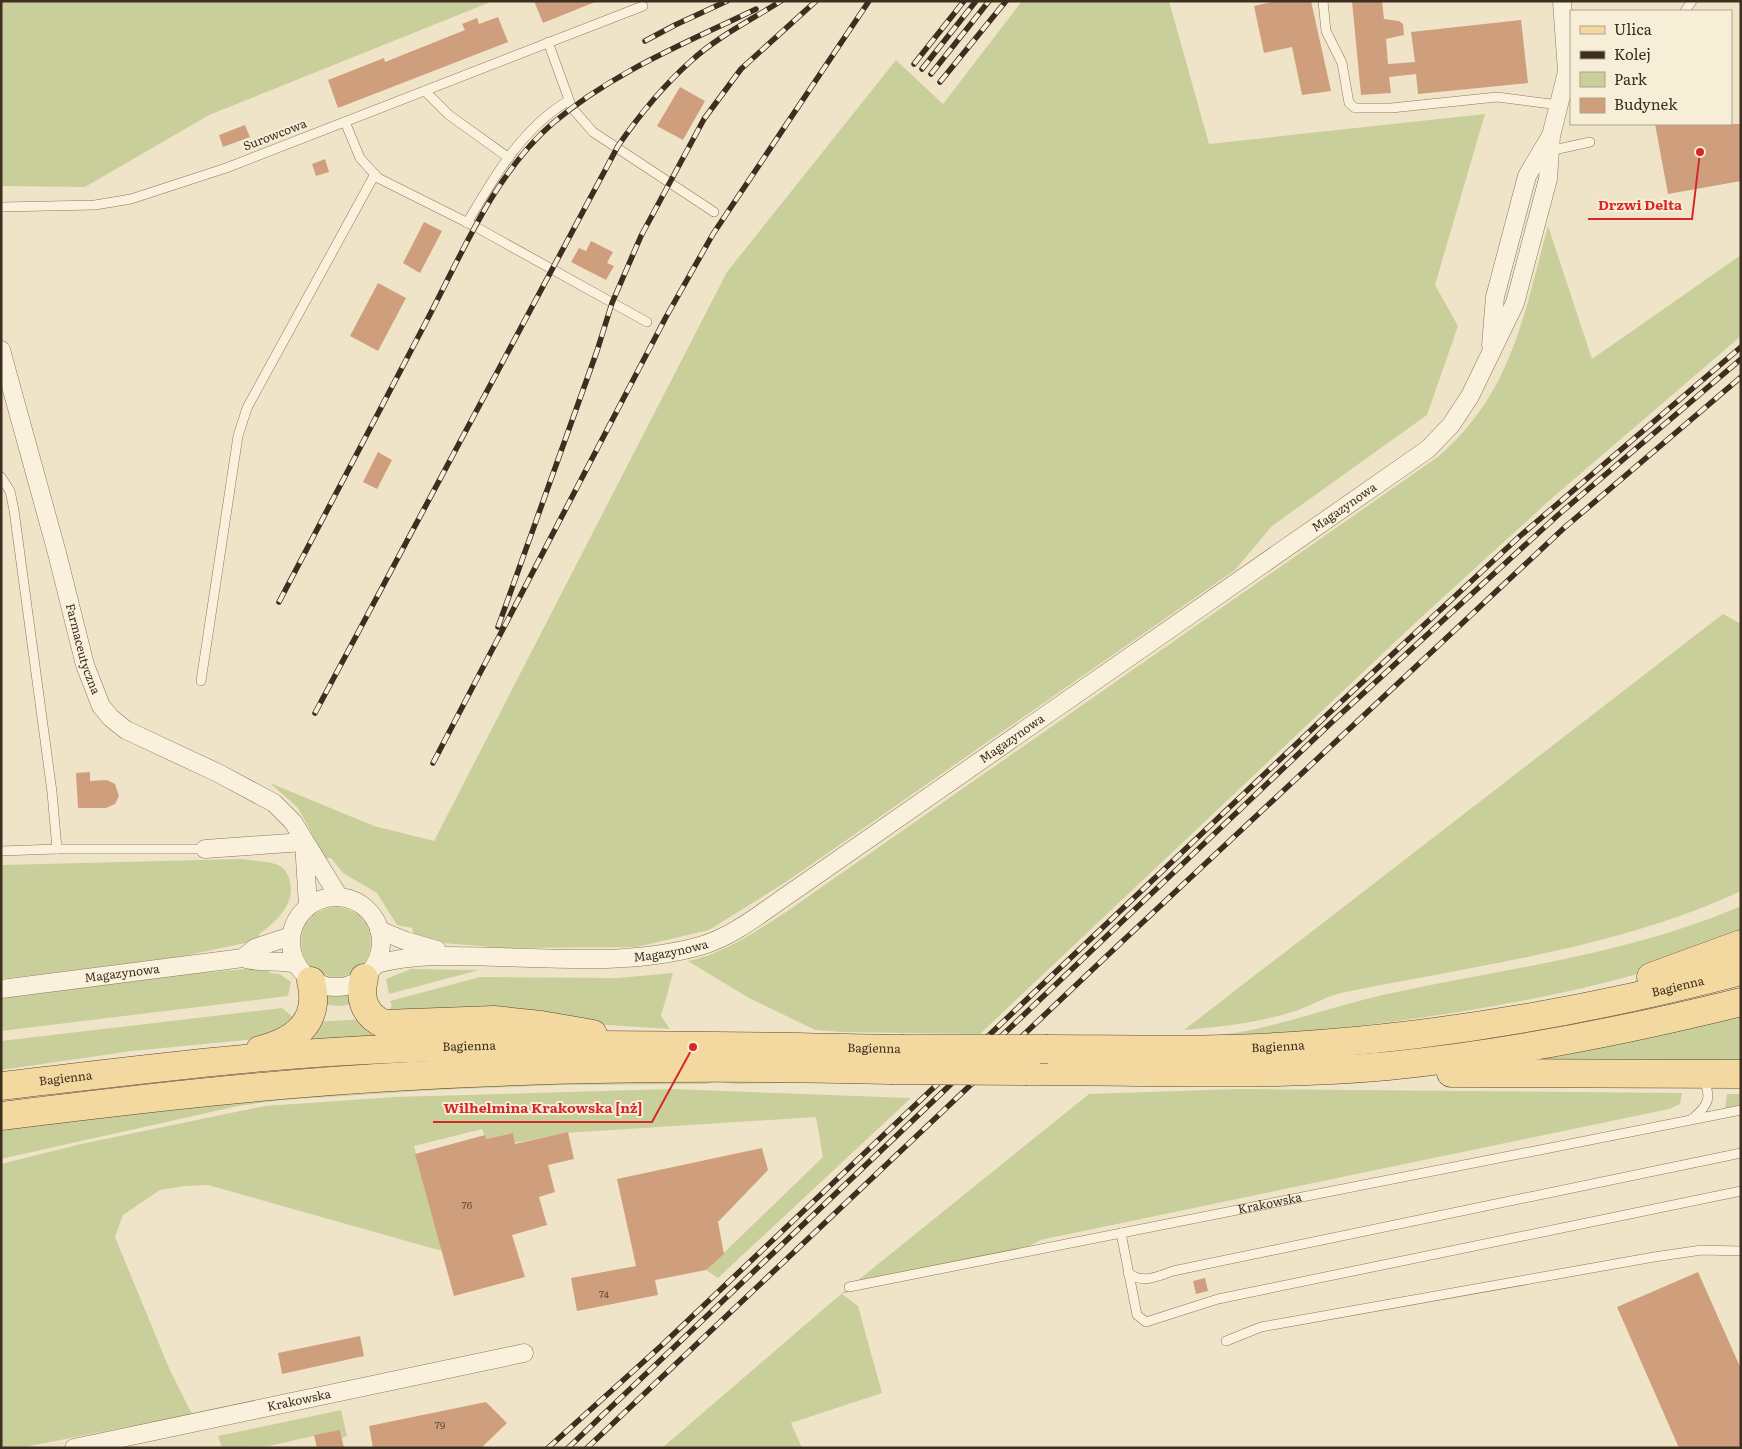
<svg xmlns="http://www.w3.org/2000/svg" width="1742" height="1449" font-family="Literata,serif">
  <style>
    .green { fill: #c9cf9b }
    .building { fill: #cf9f7d }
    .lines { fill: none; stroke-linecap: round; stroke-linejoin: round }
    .lane-casing { stroke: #8d765c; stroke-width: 10 }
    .street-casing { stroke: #8d765c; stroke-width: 19 }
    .primary-casing { stroke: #5b4430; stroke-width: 29 }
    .lane { stroke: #faf1dc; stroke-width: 9 }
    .street { stroke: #faf1dc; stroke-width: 18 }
    .primary { stroke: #f3d9a0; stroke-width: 28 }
    .rail-casing { stroke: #3d2e20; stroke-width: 5.5 }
    .rail { stroke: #f7eed8; stroke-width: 4; stroke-dasharray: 11; stroke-linecap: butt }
    .primary-bridge-casing { stroke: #5b4430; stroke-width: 29; stroke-linecap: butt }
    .primary-bridge { stroke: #f3d9a0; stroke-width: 28 }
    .labels { text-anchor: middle; stroke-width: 4; stroke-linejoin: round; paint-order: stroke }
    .number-label { font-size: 10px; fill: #624a37 }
    .street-label { font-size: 12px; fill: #3d2e20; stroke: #f7eed8 }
    .leader { fill: none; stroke: #d62828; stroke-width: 2 }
    .callout-dot { fill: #d62828; stroke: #f7eed8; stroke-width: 2 }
    .callout-label { font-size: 14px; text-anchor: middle; font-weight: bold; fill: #d62828; stroke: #f7eed8; stroke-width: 4; stroke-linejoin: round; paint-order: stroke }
  </style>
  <rect width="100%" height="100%" fill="#f0e4c8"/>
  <!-- green -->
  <path class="green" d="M1 1H493L209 115 85 187 1 186Z
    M1022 1H1169L1209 144 1485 114 1435 285 1458 326 1427 415 1272 526 1235 570 786 882 709 930 637 947 504 948 443 943 414 935 412 928 397 925 377 893 343 873 331 858H325L298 808 270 783 374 826 434 841 727 272 896 60 943 104Z
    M1548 226 1592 359 1741 255V336L1551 499 1414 624 980 1034 842 1032 815 1030 749 998 688 961C725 953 755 932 786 912L1439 456C1512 393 1524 314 1548 226Z
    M1723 614 1741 624V891C1619 948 1473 966 1341 993 1324 997 1309 1007 1292 1012 1256 1023 1220 1027 1184 1030Z
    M242 859C253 861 270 861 280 866 285 869 287 873 289 878 297 902 278 921 259 934L260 940 179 957 1 979V865Z
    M1741 906V938C1708 950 1675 964 1641 973 1505 1011 1363 1027 1223 1040L1222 1035C1280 1027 1335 1005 1392 993 1509 968 1630 954 1741 906Z
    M301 942a35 35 0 1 1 70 0a35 35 0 1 1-70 0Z
    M268 967 270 973 280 974 291 982 288 996 1 1031V997L189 974Z
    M411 969 479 970 389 994 386 979Z
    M673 973 661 1016 670 1029 388 1011 392 1006 390 1001 480 977 617 978Z
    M322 993 338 995 352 993 355 1004 339 1006 321 1004Z
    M282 1008 293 1017 301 1019 267 1038 132 1051 1 1070V1041Z
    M1741 1012V1066L1502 1061Z
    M363 1019 527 1028 302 1041 316 1022Z
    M779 1077 854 1078V1080C816 1082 778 1083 740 1084 727 1084 718 1080 706 1084L561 1085 435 1090 282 1100 238 1106 1 1159V1126C97 1114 193 1101 289 1094 452 1081 615 1078 779 1077Z
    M671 1089 911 1098 718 1278 706 1270 823 1157 816 1117 565 1133 515 1143 513 1133 486 1139 482 1129 414 1146 442 1251 208 1185 185 1186 160 1190 123 1215 115 1237 169 1368 192 1414 20 1448H1V1164L81 1144 265 1106 394 1097Z
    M1237 1089 1682 1093 1680 1104 1669 1109 1040 1240 1028 1247 934 1267 842 1294 858 1306 882 1393 791 1423 802 1448H662L841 1294 1089 1094Z
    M1727 1094H1741V1105L1725 1108Z
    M341 1410 347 1436 342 1438 340 1430 269 1446 222 1448 218 1436Z"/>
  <!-- building -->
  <path class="building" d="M534 1H595V2L543 23Z
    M1276 1H1311L1331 91 1302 95 1292 47 1264 53 1254 6Z
    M1352 1H1382L1384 19 1399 21 1403 24 1404 35 1386 39 1388 64 1415 62 1411 32 1521 20 1528 83 1418 94 1416 74 1389 77 1391 93 1361 95Z
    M498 17 508 42 338 108 328 80 384 58 385 62 465 30 462 24 477 18 479 24Z
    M680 87 705 101 683 140 657 126Z
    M1655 124H1741V181L1668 194Z
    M245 125 250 137 223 147 219 135Z
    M325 159 329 172 316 176 312 164Z
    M424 222 442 231 420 273 403 263Z
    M591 241 613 252 607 263 614 266 606 280 571 262 579 248 586 251Z
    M378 283 406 298 378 351 350 336Z
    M378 452 392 460 377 489 363 482Z
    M90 772V781L107 780 115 784 119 796 115 804 106 808H78L76 773Z
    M568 1132 574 1159 548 1165 555 1192 539 1197 547 1225 512 1235 525 1277 454 1296 415 1154 485 1135 486 1139 513 1133 515 1144Z
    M762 1148 768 1170 718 1222 724 1254 706 1270 655 1280 658 1295 577 1311 571 1278 636 1266 617 1179Z
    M1698 1272 1741 1369V1448H1679L1617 1307Z
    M1205 1278 1208 1291 1196 1294 1193 1281Z
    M360 1336 364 1356 282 1374 278 1353Z
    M486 1402 507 1423 481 1448H373L369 1426Z
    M340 1430 344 1448H317L314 1435Z"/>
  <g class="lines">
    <defs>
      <g id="lane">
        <path d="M1323 1 1326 31 1342 63 1349 103 1355 108H1391L1497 97 1559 105"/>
        <path d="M1685 11 1692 1"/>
        <path d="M548 42 572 108 593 132 714 212"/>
        <path d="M425 91 449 115 509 158"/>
        <path d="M345 122 360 158 378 178 476 227 647 322"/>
        <path d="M1549 151 1590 142"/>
        <path d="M1 207 95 205 131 199 226 168 643 6"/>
        <path d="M467 223C494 177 522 128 568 101"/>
        <path d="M1 477 10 491 14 510 52 792 57 849 1 851"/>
        <path d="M201 681 238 436 247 408 375 174"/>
        <path d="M57 849H205"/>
        <path d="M1692 1119C1709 1105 1712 1098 1703 1077"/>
        <path d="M1121 1233 1137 1315 1146 1322 1218 1299 1741 1191"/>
        <path d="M1128 1273C1143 1284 1156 1277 1173 1271L1741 1153"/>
        <path id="s1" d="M849 1287 1741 1110"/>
        <path d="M1226 1341 1261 1327 1654 1257 1702 1250 1741 1251"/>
      </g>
      <g id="street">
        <path d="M1491 345 1495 297 1527 176 1550 137"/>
        <path id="s2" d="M1 350 57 553 85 665 101 706 111 718 126 730 218 773 274 803 293 822 339 897"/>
        <path d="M304 842 308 906"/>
        <path d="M205 849 304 842"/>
        <circle cx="336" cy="942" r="45"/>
        <path d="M379 930 406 941 437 950"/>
        <path d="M243 958 255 948 291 936"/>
        <path id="s3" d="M376 964C418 953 458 956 500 957 566 959 636 964 700 946 735 936 765 910 795 890L1428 449 1451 425 1470 396 1515 303 1548 179 1551 136 1567 72 1562 1"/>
        <path id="s4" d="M1 989 243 958C260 964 278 959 296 964"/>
        <path id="s5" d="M74 1448 524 1353"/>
      </g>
      <g id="primary">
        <path d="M1651 977 1741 944"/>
        <path d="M364 978C359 998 364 1015 384 1024L494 1020 541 1025 593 1034"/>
        <path id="s6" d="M1048 1049C1138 1049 1230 1052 1320 1044 1462 1033 1604 1007 1741 971"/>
        <path d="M260 1050C296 1041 321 1021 311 981"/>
        <path d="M1028 1071C1148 1071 1269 1077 1388 1066 1507 1054 1624 1031 1741 1002"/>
        <path d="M1451 1073 1741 1074"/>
        <path id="s7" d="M1 1086C123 1072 244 1056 366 1050 544 1041 723 1046 901 1049"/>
        <path d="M1 1116C138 1099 274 1083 411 1076 571 1067 731 1066 890 1070"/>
      </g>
    </defs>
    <!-- lane casing -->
    <use href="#lane" class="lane-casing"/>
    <!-- street casing -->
    <use href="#street" class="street-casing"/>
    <!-- primary casing -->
    <use href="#primary" class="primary-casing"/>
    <!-- lane -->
    <use href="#lane" class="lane"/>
    <!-- street -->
    <use href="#street" class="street"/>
    <!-- primary -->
    <use href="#primary" class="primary"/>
    <defs>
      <path id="rail" d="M645 41 675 25 727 1
        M914 64 964 1
        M922 69 976 1
        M931 74 989 1
        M940 82 1006 1
        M279 602C328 509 377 415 426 322 462 254 494 174 553 123 613 72 686 43 756 9
        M498 627 597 351 612 303 641 236 704 119 741 69 816 1
        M315 713 618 146C640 114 663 86 691 61 717 37 751 20 781 1
        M433 763 666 317 713 234 869 1
        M548 1448 661 1346 1328 714 1520 536 1741 347
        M568 1448 1332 722 1558 515 1741 359
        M587 1448 1111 952 1564 528 1741 377"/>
    </defs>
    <!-- rail casing -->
    <use href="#rail" class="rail-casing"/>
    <!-- rail -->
    <use href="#rail" class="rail"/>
    <defs>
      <path id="primary-bridge" d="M901 1049H1048
        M890 1070 1028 1071"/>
    </defs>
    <!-- primary-bridge casing -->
    <use href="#primary-bridge" class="primary-bridge-casing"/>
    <!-- primary-bridge -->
    <use href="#primary-bridge" class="primary-bridge"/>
  </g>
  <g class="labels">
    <!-- number labels -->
    <g class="number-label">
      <text x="467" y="1209">76</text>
      <text x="604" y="1298">74</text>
      <text x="440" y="1429">79</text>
    </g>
    <!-- street labels -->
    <g class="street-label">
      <text transform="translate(275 135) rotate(-21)" y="4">Surowcowa</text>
      <text dy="4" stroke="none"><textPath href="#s3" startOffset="1106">Magazynowa</textPath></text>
      <text dy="4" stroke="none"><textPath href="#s2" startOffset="310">Farmaceutyczna</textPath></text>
      <text dy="4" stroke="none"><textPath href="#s3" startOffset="701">Magazynowa</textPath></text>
      <text dy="4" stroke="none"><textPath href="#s3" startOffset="296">Magazynowa</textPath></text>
      <text dy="4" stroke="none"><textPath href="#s4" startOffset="122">Magazynowa</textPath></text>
      <text dy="4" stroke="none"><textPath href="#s6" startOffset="635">Bagienna</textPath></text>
      <text dy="4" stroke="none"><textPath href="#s6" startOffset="230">Bagienna</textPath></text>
      <text dy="4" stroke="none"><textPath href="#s7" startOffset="470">Bagienna</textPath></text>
      <text dy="4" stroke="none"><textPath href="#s7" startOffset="875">Bagienna</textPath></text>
      <text dy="4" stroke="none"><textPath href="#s7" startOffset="65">Bagienna</textPath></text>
      <text dy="4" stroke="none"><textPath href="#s1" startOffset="429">Krakowska</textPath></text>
      <text dy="4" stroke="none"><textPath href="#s5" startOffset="230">Krakowska</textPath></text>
    </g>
  </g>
  <!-- callouts -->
  <path class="leader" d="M1700 152L1692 219H1588M693 1047L652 1122H433"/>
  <g class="callout-dot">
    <circle cx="1700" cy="152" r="5"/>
    <circle cx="693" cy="1047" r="5"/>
  </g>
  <g class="callout-label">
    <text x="1640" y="210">Drzwi Delta</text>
    <text x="543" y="1113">Wilhelmina Krakowska [nż]</text>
  </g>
  <!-- border -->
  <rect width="1742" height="1449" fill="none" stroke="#3d2e20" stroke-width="5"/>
  <!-- legend -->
  <rect x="1570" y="10" width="162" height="115" fill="#f7eed8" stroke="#ada18e"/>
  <rect x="1580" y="26" width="25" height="8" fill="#f3d9a0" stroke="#ada18e"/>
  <text x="1614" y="35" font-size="15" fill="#3d2e20">Ulica</text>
  <rect x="1580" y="51" width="25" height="8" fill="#3d2e20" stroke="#ada18e"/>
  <text x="1614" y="60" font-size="15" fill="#3d2e20">Kolej</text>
  <rect x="1580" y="72" width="25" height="15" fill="#c9cf9b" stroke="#ada18e"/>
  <text x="1614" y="85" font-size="15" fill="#3d2e20">Park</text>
  <rect x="1580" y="98" width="25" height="15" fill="#cf9f7d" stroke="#ada18e"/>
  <text x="1614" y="110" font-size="15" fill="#3d2e20">Budynek</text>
</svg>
